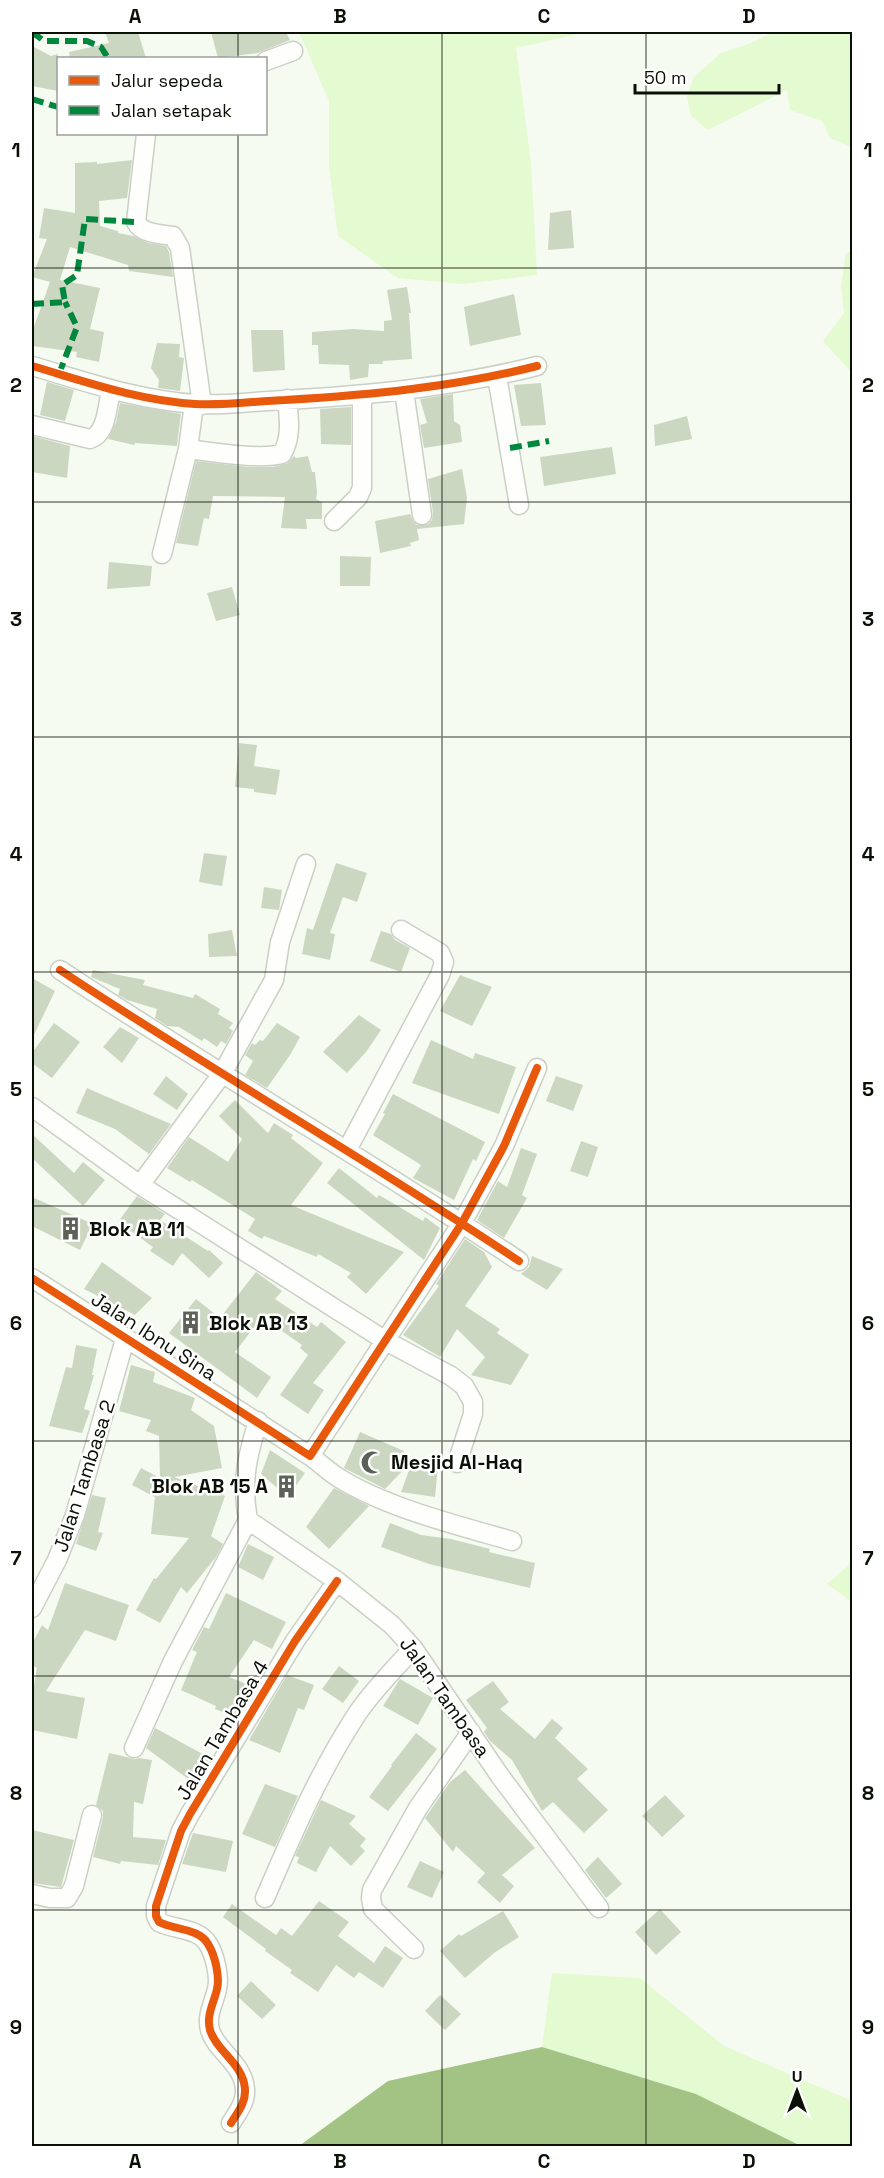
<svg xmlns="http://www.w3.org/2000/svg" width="884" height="2178" font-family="'Space Grotesk',sans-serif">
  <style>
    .green { fill: #e4fad1 }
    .water { fill: #a2c383 }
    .building { fill: #ccd7c1 }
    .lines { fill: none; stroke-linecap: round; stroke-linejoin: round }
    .minor-casing { stroke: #cad0c5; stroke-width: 21 }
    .minor { stroke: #fefefd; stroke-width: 18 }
    .quiet { stroke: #00873e; stroke-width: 6; stroke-dasharray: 12 6; stroke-linecap: butt }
    .cycleway-casing { stroke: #fff; stroke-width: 11 }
    .cycleway { stroke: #e8590c; stroke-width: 8 }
    .grid { fill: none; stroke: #0b1006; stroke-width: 1.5; stroke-opacity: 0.55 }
    .labels { text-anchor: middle; stroke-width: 5; stroke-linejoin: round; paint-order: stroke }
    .poi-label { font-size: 20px; font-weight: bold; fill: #0b1006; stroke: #fff; text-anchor: start }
    .street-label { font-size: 20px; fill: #0b1006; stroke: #fff }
    .neatline { fill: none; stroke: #0b1006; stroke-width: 2 }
    .grid-label { font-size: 20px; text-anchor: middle; font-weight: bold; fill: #0b1006 }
  </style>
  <rect width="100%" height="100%" fill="#f5fbf0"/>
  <!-- green -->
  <path class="green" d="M299 32H583V33L516 48 531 163 537 275 463 284 398 278 338 236 329 167V101Z
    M774 32H852V147L830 138 822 121 790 110 787 90 708 130 691 116 687 96 694 77 721 53 746 45Z
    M852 251V373L823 341 844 313 841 286 846 253Z
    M852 1557V1602L827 1584 849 1565Z
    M552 1973 640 1978 724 2046 852 2101V2146H801L696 2094 542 2047Z"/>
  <!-- water -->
  <path class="water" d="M542 2047 696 2094 801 2146H299L388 2081Z"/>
  <!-- building -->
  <path class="building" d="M105 32H138L146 58H70L69 52 109 43Z
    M211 32H286L290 40 258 53 218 58Z
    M32 46 51 56 58 54V91L32 86Z
    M132 160 127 198 99 201 100 226 118 231V233L133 236 148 243 166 246 169 252 173 277 129 271 128 265 70 247 60 280 100 288 90 329 104 332 99 362 76 357 77 352 32 346V332L50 282 32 277 47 239 39 238 44 208 75 213V163L97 162V164Z
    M571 210 574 248 548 250 550 213Z
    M407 287 411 313H409L412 359 383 361 382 364H369L368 377 350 380 349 365 319 364 318 345H312V332L353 329 384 331V321L392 320 387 290Z
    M514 294 521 335 470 346 464 307Z
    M251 330H283L285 370 253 372Z
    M157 343 180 344 179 357 184 358 180 391 158 388 159 380 151 368Z
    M47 382 74 390 65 421 40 415Z
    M541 383 546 425 521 426 514 385Z
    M453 394 454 421 460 425 462 442 424 448 420 425 427 423 420 399Z
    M120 403 181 414 177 446 135 443 134 445 108 439 116 422Z
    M351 407V445L321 444 320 409Z
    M687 416 692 439 655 446 654 425Z
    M32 436 70 446 67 478 32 472Z
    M612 447 616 474 544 486 540 457Z
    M294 456 296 458 308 456 312 472H315L317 492 316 499 322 502V519H306L307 529 281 528 285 497 213 496 209 519 204 518 198 546 176 543 196 461 248 467H273L288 463Z
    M462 469 467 498 464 524 417 529 419 540 410 543 411 546 380 553 375 521 410 514 413 521 417 525 428 524 432 520 433 513 428 479Z
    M340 556 371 557 370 586H340Z
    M109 562 152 566 150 586 107 589Z
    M232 587 240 615 216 621 207 593Z
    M239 743 257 745 254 766 280 770 276 795 254 792V789L235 787Z
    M204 853 227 856 222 886 199 882Z
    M336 863 367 873 357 902 343 897 330 933 335 934 330 960 302 954 307 928 313 930Z
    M264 887 282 890 279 910 261 908Z
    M232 930 237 956 209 957 208 934Z
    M381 931 391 934 395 940 410 948 401 972 370 961Z
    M93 970 145 980 143 985 193 998 195 994 220 1009 218 1014 233 1023 229 1028 233 1031 226 1044 221 1041 217 1047 204 1038 202 1041 179 1027 167 1026 155 1018 157 1009 127 1000 118 995 120 989 91 977Z
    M460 975 492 987 472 1026 440 1011Z
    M32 978 55 991 32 1039Z
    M359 1015 381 1030 366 1052 347 1073 323 1052Z
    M54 1023 80 1042 52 1078 32 1063V1053Z
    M277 1023 300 1037 290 1055 267 1088 245 1075 253 1061 245 1055 252 1043 255 1045 260 1040 263 1041Z
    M120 1027 139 1038 122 1063 103 1047Z
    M431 1040 473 1059 475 1053 516 1067 499 1114 412 1083Z
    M166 1076 188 1094 177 1110 153 1094Z
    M556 1076 583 1085 573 1111 546 1101Z
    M87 1088 98 1093 171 1124 149 1154 115 1129 76 1113Z
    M393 1094 485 1142 476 1161 473 1159 454 1200 413 1178 421 1165 373 1135 385 1114 383 1113Z
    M235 1100 268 1133 274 1123 293 1135 291 1138 323 1163 291 1205 404 1252 366 1294 347 1277 351 1273 318 1254 317 1257 264 1236 262 1239 248 1231 255 1219 192 1180 190 1182 167 1168 189 1137 228 1162 242 1139 219 1116Z
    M32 1134 74 1173 83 1162 105 1180 83 1206 32 1158Z
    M581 1141 598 1147 588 1177 570 1171Z
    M521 1148 537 1154 522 1195 527 1198 504 1238 477 1220 498 1181 507 1187Z
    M339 1168 377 1198 379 1195 423 1221 425 1217 440 1228 424 1260 327 1183Z
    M137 1196 165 1214 160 1220 208 1251 209 1250 223 1263 209 1278 182 1253 173 1266 150 1251 153 1247 118 1222Z
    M32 1197 93 1224 80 1250 32 1226Z
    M465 1239 484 1252 492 1267 465 1306 500 1329 497 1333 529 1355 511 1385 471 1375 485 1357 457 1329 440 1357 403 1335 439 1286 436 1284Z
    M532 1256 563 1269 547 1290 521 1274 529 1267Z
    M102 1262 152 1298 135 1315 84 1289Z
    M256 1272 282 1291 275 1299 317 1327 321 1322 346 1342 313 1383 324 1390 308 1414 280 1395 308 1355 300 1348 302 1345 262 1317 235 1352 271 1377 257 1398 169 1333 196 1299 220 1318Z
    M76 1345 97 1349 92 1375H94L84 1409 90 1411 82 1433 49 1426 66 1367 72 1368Z
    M131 1365 155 1372 153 1382 195 1398 191 1410 214 1426 222 1468 174 1477 225 1496 211 1536 223 1544 216 1557 187 1593 181 1587 160 1623 136 1610 154 1578 156 1579 189 1538 151 1534 155 1497 132 1485 141 1468 160 1478 159 1436 146 1431 151 1420 119 1411Z
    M360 1432 404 1451 399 1464 408 1465 385 1489 344 1468Z
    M270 1450 305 1473 288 1497 261 1474Z
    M411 1465 438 1466 435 1497 401 1492Z
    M334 1488 369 1506 329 1549 306 1527Z
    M92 1495 106 1498 98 1532 103 1533 96 1551 76 1544Z
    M390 1523 421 1535 451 1539 490 1549 489 1552 535 1563 530 1588 429 1564 381 1547Z
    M248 1544 274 1557 263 1580 238 1567Z
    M65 1583 129 1605 116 1641 85 1630 46 1691 85 1698 77 1739 32 1730V1698L37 1668 32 1665V1644L42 1625 48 1630Z
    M226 1593 286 1622 272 1649 254 1640 229 1677 254 1687 236 1717 215 1709 216 1706 181 1690 197 1652 192 1650 204 1627 209 1629Z
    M339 1666 359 1681 343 1703 322 1689Z
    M287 1675 314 1685 304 1710 298 1708 280 1753 249 1740Z
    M400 1679 433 1698 418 1725 383 1706Z
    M493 1681 509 1702 500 1709 535 1739 552 1719 563 1728 555 1738 588 1769 577 1779 608 1810 584 1833 553 1802 542 1811 512 1760 490 1741 484 1732 487 1728 466 1700Z
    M155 1728 210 1758 195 1784 146 1748Z
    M416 1733 437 1749 388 1811 369 1797 392 1766 391 1765Z
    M109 1753 135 1759 139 1758 152 1760 143 1804 134 1802 133 1837 166 1840 158 1865 121 1861 120 1864 93 1857 103 1817V1811L96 1805Z
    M465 1770 535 1848 502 1875 514 1886 500 1903 477 1882 485 1873 456 1846 453 1852 425 1818 450 1782Z
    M265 1784 298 1796 275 1847 242 1834Z
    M665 1795 685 1816 662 1837 642 1816Z
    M321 1800 356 1816 349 1824 366 1839 360 1846 365 1851 351 1866 330 1846 316 1872 297 1863 299 1857 295 1856Z
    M32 1830 74 1840 61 1887 32 1883Z
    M193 1833 233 1841 226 1872 182 1864Z
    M598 1857 622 1884 606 1898 585 1870Z
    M420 1861 444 1872 432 1898 407 1887Z
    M319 1901 349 1922 338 1936 374 1963 385 1946 403 1958 383 1988 359 1972 354 1978 336 1965 318 1992 290 1973 292 1970 265 1951 266 1949 223 1917 232 1904 276 1935 281 1928 292 1936Z
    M660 1909 681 1932 656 1955 635 1932Z
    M503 1911 519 1937 494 1953 465 1978 440 1951 459 1934 461 1936Z
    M251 1981 276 2005 262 2019 237 1996Z
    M440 1995 461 2014 445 2030 425 2011Z"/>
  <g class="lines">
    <defs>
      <path id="minor" d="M266 61 293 51
        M146 134 136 222C142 234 160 234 173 236L180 248 202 405
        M32 366C87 382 137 400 195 404 224 406 256 401 285 400 370 395 454 387 537 366
        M497 376 519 505
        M404 391 422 515
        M32 425 90 439C107 434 107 406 111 391
        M188 449C212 452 259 460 282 454 292 437 289 418 287 399
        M334 521 358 497 362 488V395
        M162 554 188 449 194 404
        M60 970C211 1070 368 1160 519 1261
        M32 1107 140 1185 386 1341 451 1376 464 1386 473 1402V1414L457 1463
        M347 1150 440 975 444 962 440 953 401 930
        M140 1185 222 1074 274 980 280 942 306 864
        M32 1278 310 1456 462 1223 504 1146 537 1068
        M258 1421C247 1457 241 1482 248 1520L337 1581 392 1625 413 1648 500 1776 599 1908
        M310 1456C320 1463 329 1472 339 1478 387 1508 457 1525 512 1541
        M32 1608 57 1560 75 1515 125 1339
        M134 1748 173 1661 248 1520
        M32 1894 50 1898H67L74 1886 92 1815
        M265 1898C292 1835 319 1772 357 1714 372 1691 394 1670 413 1648
        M414 1949 373 1909 371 1898 372 1890 418 1808 471 1732
        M231 2123C238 2112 246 2102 245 2089 243 2063 216 2051 210 2030 206 2015 214 2003 217 1989 220 1977 215 1955 208 1944 199 1928 174 1930 159 1922L156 1916V1906L181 1831 190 1814 295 1641 337 1581"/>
    </defs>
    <!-- minor casing -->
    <use href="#minor" class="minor-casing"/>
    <!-- minor -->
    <use href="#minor" class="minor"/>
    <!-- quiet -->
    <path class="quiet" d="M32 32 44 41H87L101 47 108 58
      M32 99 58 107
      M32 304 65 302 62 285 77 275 85 219 136 222
      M59 374 77 327 65 302
      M510 448 549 441"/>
    <defs>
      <path id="cycleway" d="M32 366C87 382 137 400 195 404 224 406 256 401 285 400 370 395 454 387 537 366
        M60 970C211 1070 368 1160 519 1261
        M32 1278 310 1456 462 1223 504 1146 537 1068
        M231 2123C238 2112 246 2102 245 2089 243 2063 216 2051 210 2030 206 2015 214 2003 217 1989 220 1977 215 1955 208 1944 199 1928 174 1930 159 1922L156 1916V1906L181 1831 190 1814 295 1641 337 1581"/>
    </defs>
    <!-- cycleway casing -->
    <use href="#cycleway" class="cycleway-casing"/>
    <!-- cycleway -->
    <use href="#cycleway" class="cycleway"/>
  </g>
  <!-- grid -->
  <path class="grid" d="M238 32V58M442 32V2146M646 32V2146M238 134V2146M32 268H852M32 502H852M32 737H852M32 972H852M32 1206H852M32 1441H852M32 1676H852M32 1910H852"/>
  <!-- icons -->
  <defs>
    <symbol id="building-bare" viewBox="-9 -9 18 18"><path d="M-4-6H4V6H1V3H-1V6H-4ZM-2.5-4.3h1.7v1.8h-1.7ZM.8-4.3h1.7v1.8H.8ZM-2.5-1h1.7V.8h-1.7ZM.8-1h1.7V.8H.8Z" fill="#5d6258" stroke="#fff" stroke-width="2.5" paint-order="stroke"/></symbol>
    <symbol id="mosque-bare" viewBox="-9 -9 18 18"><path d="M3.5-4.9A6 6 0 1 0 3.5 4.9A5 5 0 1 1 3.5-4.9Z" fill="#5d6258" stroke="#fff" stroke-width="2.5" paint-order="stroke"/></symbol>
  </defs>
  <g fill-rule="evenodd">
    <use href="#building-bare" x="54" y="1212" width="33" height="33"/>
    <use href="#building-bare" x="174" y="1306" width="33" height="33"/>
    <use href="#mosque-bare" x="356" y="1446" width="33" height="33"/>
    <use href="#building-bare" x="270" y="1470" width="33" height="33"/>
  </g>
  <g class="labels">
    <!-- poi labels -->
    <g class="poi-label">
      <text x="89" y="1236">Blok AB 11</text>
      <text x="209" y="1330">Blok AB 13</text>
      <text x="391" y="1469">Mesjid Al-Haq</text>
      <text x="268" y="1493" text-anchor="end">Blok AB 15 A</text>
    </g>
    <!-- street labels -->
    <g class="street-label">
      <text transform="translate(154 1336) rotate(33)" y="7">Jalan Ibnu Sina</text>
      <text transform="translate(84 1476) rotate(-72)" y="7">Jalan Tambasa 2</text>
      <text transform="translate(445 1697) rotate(55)" y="7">Jalan Tambasa</text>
      <text transform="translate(222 1730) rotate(-59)" y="7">Jalan Tambasa 4</text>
    </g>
  </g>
  <!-- border -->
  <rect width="884" height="2178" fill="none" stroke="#ffffff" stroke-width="66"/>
  <!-- legend -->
  <rect x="57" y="57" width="210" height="78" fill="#ffffff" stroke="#9d9f9b" stroke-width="1.5"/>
  <rect x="69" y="76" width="30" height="9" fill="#e8590c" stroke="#9d9f9b" stroke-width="1.5"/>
  <text x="111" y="87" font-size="18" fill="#0b1006">Jalur sepeda</text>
  <rect x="69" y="106" width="30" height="9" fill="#00873e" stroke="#9d9f9b" stroke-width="1.5"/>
  <text x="111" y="117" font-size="18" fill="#0b1006">Jalan setapak</text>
  <!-- north arrow -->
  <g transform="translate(797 2091)" stroke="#ffffff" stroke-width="4.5" paint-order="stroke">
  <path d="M0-4.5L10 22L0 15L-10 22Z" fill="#0b1006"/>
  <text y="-9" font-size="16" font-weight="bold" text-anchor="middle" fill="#0b1006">U</text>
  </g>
  <!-- scale -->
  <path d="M635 84v9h144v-9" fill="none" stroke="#0b1006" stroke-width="3"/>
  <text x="644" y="84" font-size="18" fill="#0b1006" stroke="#ffffff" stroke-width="4.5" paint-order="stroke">50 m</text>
  <rect x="33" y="33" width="818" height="2112" class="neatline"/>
  <g class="grid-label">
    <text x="135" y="23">A</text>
    <text x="340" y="23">B</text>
    <text x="544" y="23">C</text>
    <text x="749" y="23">D</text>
    <text x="16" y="157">1</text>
    <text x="868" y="157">1</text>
    <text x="16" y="392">2</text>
    <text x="868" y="392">2</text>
    <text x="16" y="626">3</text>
    <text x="868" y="626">3</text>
    <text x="16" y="861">4</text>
    <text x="868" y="861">4</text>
    <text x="16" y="1096">5</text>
    <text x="868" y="1096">5</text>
    <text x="16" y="1330">6</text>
    <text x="868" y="1330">6</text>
    <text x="16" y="1565">7</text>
    <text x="868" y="1565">7</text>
    <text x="16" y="1800">8</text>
    <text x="868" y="1800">8</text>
    <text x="16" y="2034">9</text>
    <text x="868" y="2034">9</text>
    <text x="135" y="2168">A</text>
    <text x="340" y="2168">B</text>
    <text x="544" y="2168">C</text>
    <text x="749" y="2168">D</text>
  </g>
</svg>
